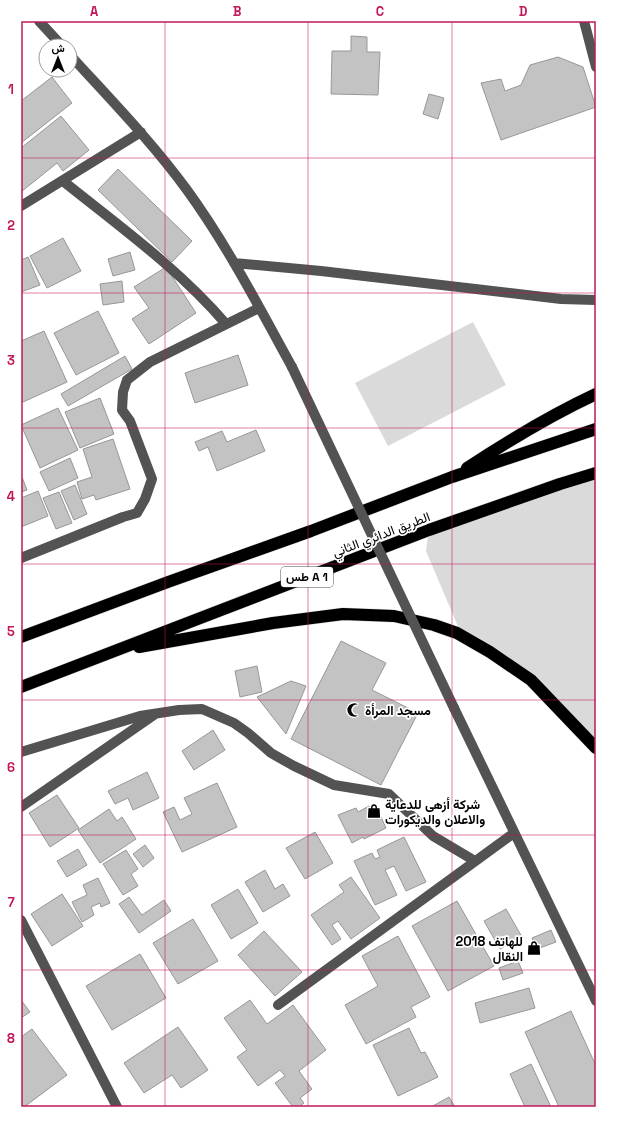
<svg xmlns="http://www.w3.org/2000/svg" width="617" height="1128" font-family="'Space Grotesk',Vazirmatn,sans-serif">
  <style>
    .green { fill: #dadada }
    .building { fill: #c3c3c3; stroke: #979797 }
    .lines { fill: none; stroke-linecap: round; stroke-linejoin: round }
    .highway-casing { stroke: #dbdbdb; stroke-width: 13 }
    .minor { stroke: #535353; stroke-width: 10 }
    .highway { stroke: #000; stroke-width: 12 }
    .minor-bridge { stroke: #535353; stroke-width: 10 }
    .grid { fill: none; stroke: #c2185b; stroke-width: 1; stroke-opacity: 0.55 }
    .labels { text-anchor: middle; stroke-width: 3.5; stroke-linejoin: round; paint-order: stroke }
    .shield { fill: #fff; stroke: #4c4c4c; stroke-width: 1 }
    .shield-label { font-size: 12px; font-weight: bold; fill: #000 }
    .street-label { font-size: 13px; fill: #000; stroke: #fff }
    .poi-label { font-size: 13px; font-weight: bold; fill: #000; stroke: #fff; text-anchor: start }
    .neatline { fill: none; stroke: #c2185b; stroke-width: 1.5 }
    .grid-label { font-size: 13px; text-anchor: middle; font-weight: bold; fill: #c2185b }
  </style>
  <rect width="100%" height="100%" fill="#fff"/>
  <!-- green -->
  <path class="green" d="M473 322 506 385 388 446 355 383Z
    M596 473V748L531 680 462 636 426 551 429 530Z"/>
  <!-- building -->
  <path class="building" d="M351 36 367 37V52H380L378 95 331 94 332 51H351Z
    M558 57 583 67 596 107 501 140 481 83 501 79 505 91 521 85 530 65Z
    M52 77 72 103 21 143V101Z
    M429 94 444 98 438 119 423 114Z
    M61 116 89 150 63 171 57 163 21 192V148Z
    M118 169 192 241 172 262 98 190Z
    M63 238 81 271 47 288 30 256Z
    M130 252 135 270 113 276 108 259Z
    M28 257 40 285 21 292V260Z
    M166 267 196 313 149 344 132 319 149 308 134 287Z
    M122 281 124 302 103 305 100 284Z
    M98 311 119 353 76 375 54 333Z
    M44 331 67 382 23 402 21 398V341Z
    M238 355 248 385 195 403 185 373Z
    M125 356 132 369 68 406 61 394Z
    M100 398 114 434 80 448 65 412Z
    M58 408 78 450 40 468 21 425Z
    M256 430 265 451 217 471 208 447 199 451 195 442 222 431 227 442Z
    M113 439 130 489 96 500 94 495 82 499 77 482 92 477 83 449Z
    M70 458 78 478 49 491 40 472Z
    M21 477H22L27 490 21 492Z
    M75 485 87 514 74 520 61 491Z
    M38 491 48 516 21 527V498Z
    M59 492 72 523 56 529 43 498Z
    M341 641 386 663 372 690 418 713 381 785 291 739Z
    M257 666 262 692 240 697 235 671Z
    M291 681 306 686 286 734 257 697Z
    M213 730 225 750 194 770 182 751Z
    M147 772 159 798 133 810 128 798 115 804 108 791Z
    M217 783 237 827 182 852 163 812 174 807 180 820 192 814 184 798Z
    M57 795 79 828 50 847 29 813Z
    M369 806 371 810 377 808 386 828 364 839 363 837 352 843 338 815 356 808 358 812Z
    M109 809 117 821 122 817 136 839 100 863 78 830Z
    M315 832 333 863 305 879 286 848Z
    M404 837 426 882 406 891 394 866 385 870 397 895 375 905 354 861 372 853 375 859 380 857 377 850Z
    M145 845 154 858 143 867 133 854Z
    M78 849 87 865 67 877 57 861Z
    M126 850 138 869 131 874 138 886 123 895 103 864Z
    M265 870 275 889 283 884 290 896 263 912 245 882Z
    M351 877 380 918 351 939 338 921 332 925 341 939 332 945 311 915 344 892 339 885Z
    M98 878 110 903 101 907 100 903 91 907 94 915 82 922 72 902 87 895 83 885Z
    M238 889 258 923 231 939 211 905Z
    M62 894 83 926 52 946 31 914Z
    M129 897 142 915 164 900 171 911 139 933 119 904Z
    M457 901 494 966 448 991 412 926Z
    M506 909 522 937 500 949 484 921Z
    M193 919 218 961 178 984 153 943Z
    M551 930 556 942 537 949 532 938Z
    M264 931 302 972 275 996 238 955Z
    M398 936 430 997 411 1007 416 1017 366 1044 345 1005 378 986 362 956Z
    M140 954 166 998 112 1030 86 986Z
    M518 961 523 973 503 980 499 968Z
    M529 988 535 1008 480 1023 475 1003Z
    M21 1000 30 1012 21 1018Z
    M250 1000 267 1024 293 1005 326 1050 299 1071 312 1089 300 1098 304 1103 299 1107H293L275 1083 285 1076 280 1070 258 1086 237 1057 247 1050 224 1018Z
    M571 1011 596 1066V1107H559L525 1032Z
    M178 1027 208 1070 181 1088 172 1075 144 1093 124 1063Z
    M409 1028 421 1053 425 1052 438 1077 398 1096 373 1045Z
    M32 1029 67 1075 24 1107H21V1037Z
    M531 1064 551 1107H525L510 1074Z
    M449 1097 455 1107H431Z"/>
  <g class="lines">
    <defs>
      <path id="highway" d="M467 468C508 441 551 415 596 394
        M21 637 168 582 311 531 452 477 596 429
        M139 647 273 623 343 614 394 616 434 625 457 633 490 652 531 680 596 748
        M21 687 429 530 560 484 596 473"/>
    </defs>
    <!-- highway casing -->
    <use href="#highway" class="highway-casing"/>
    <!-- minor -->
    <path class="minor" d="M39 21 62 46
      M584 21 596 67
      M70 55C110 99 152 142 187 190 227 245 259 307 292 367
      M63 181C119 226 179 269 226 324
      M21 206 141 132
      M234 263 321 271 561 299 596 300
      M21 558 123 517 137 513 145 499 152 479 130 421 122 410 123 392 127 380 150 362 259 308
      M454 708 596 1001
      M21 752 140 716 179 710 202 709 234 723 248 733 271 753 294 766 334 785 389 794 433 836 475 861
      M21 807 154 715
      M21 920 117 1107
      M278 1005 514 833"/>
    <!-- highway -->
    <use href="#highway" class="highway"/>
    <!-- minor-bridge -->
    <path class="minor-bridge" d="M292 367 454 708"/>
  </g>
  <!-- grid -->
  <path class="grid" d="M165 21V1107M308 21V1107M452 21V1107M21 158H596M21 293H596M21 428H596M21 564H596M21 700H596M21 835H596M21 970H596"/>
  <!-- icons -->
  <defs>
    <symbol id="mosque-bare" viewBox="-9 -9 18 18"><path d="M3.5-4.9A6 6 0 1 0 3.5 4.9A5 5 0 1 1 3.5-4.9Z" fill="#000" stroke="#fff" stroke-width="2.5" paint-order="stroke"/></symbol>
    <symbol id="shop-bare" viewBox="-9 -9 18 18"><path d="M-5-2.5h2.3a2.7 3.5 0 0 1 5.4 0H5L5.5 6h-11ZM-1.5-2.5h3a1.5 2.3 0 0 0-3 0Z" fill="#000" stroke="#fff" stroke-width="2.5" paint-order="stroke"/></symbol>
  </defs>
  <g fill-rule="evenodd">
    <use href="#mosque-bare" x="344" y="700" width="20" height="20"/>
    <use href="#shop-bare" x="364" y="801" width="20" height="20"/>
    <use href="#shop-bare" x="524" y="938" width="20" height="20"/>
  </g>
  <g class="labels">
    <!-- shield labels -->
    <rect class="shield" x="281" y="567" width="52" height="20" rx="3"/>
    <g class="shield-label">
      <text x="307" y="581">طس A 1</text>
    </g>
    <!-- street labels -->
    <g class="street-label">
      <text transform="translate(381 534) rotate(-21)" y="5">الطريق الدائري الثاني</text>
    </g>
    <!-- poi labels -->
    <g class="poi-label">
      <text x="365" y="715">مسجد المرأة</text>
      <text x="385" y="809">شركة أزهى للدعاية<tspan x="385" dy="15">والاعلان والديكورات</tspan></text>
      <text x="523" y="946" text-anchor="end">2018 للهاتف<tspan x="523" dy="15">النقال</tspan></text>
    </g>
  </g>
  <!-- border -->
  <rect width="617" height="1128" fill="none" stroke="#ffffff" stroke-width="44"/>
  <!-- north arrow -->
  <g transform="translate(58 58)"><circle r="19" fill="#ffffff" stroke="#999999"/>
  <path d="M0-3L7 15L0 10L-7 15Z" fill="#000000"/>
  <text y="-6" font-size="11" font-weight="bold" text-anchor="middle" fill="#000000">ش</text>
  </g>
  <rect x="22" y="22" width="573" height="1084" class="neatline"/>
  <g class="grid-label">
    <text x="94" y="16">A</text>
    <text x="237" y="16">B</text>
    <text x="380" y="16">C</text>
    <text x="523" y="16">D</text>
    <text x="11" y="94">1</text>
    <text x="11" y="230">2</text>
    <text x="11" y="365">3</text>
    <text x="11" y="501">4</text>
    <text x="11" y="636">5</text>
    <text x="11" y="772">6</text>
    <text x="11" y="907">7</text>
    <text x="11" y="1043">8</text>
  </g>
</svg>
